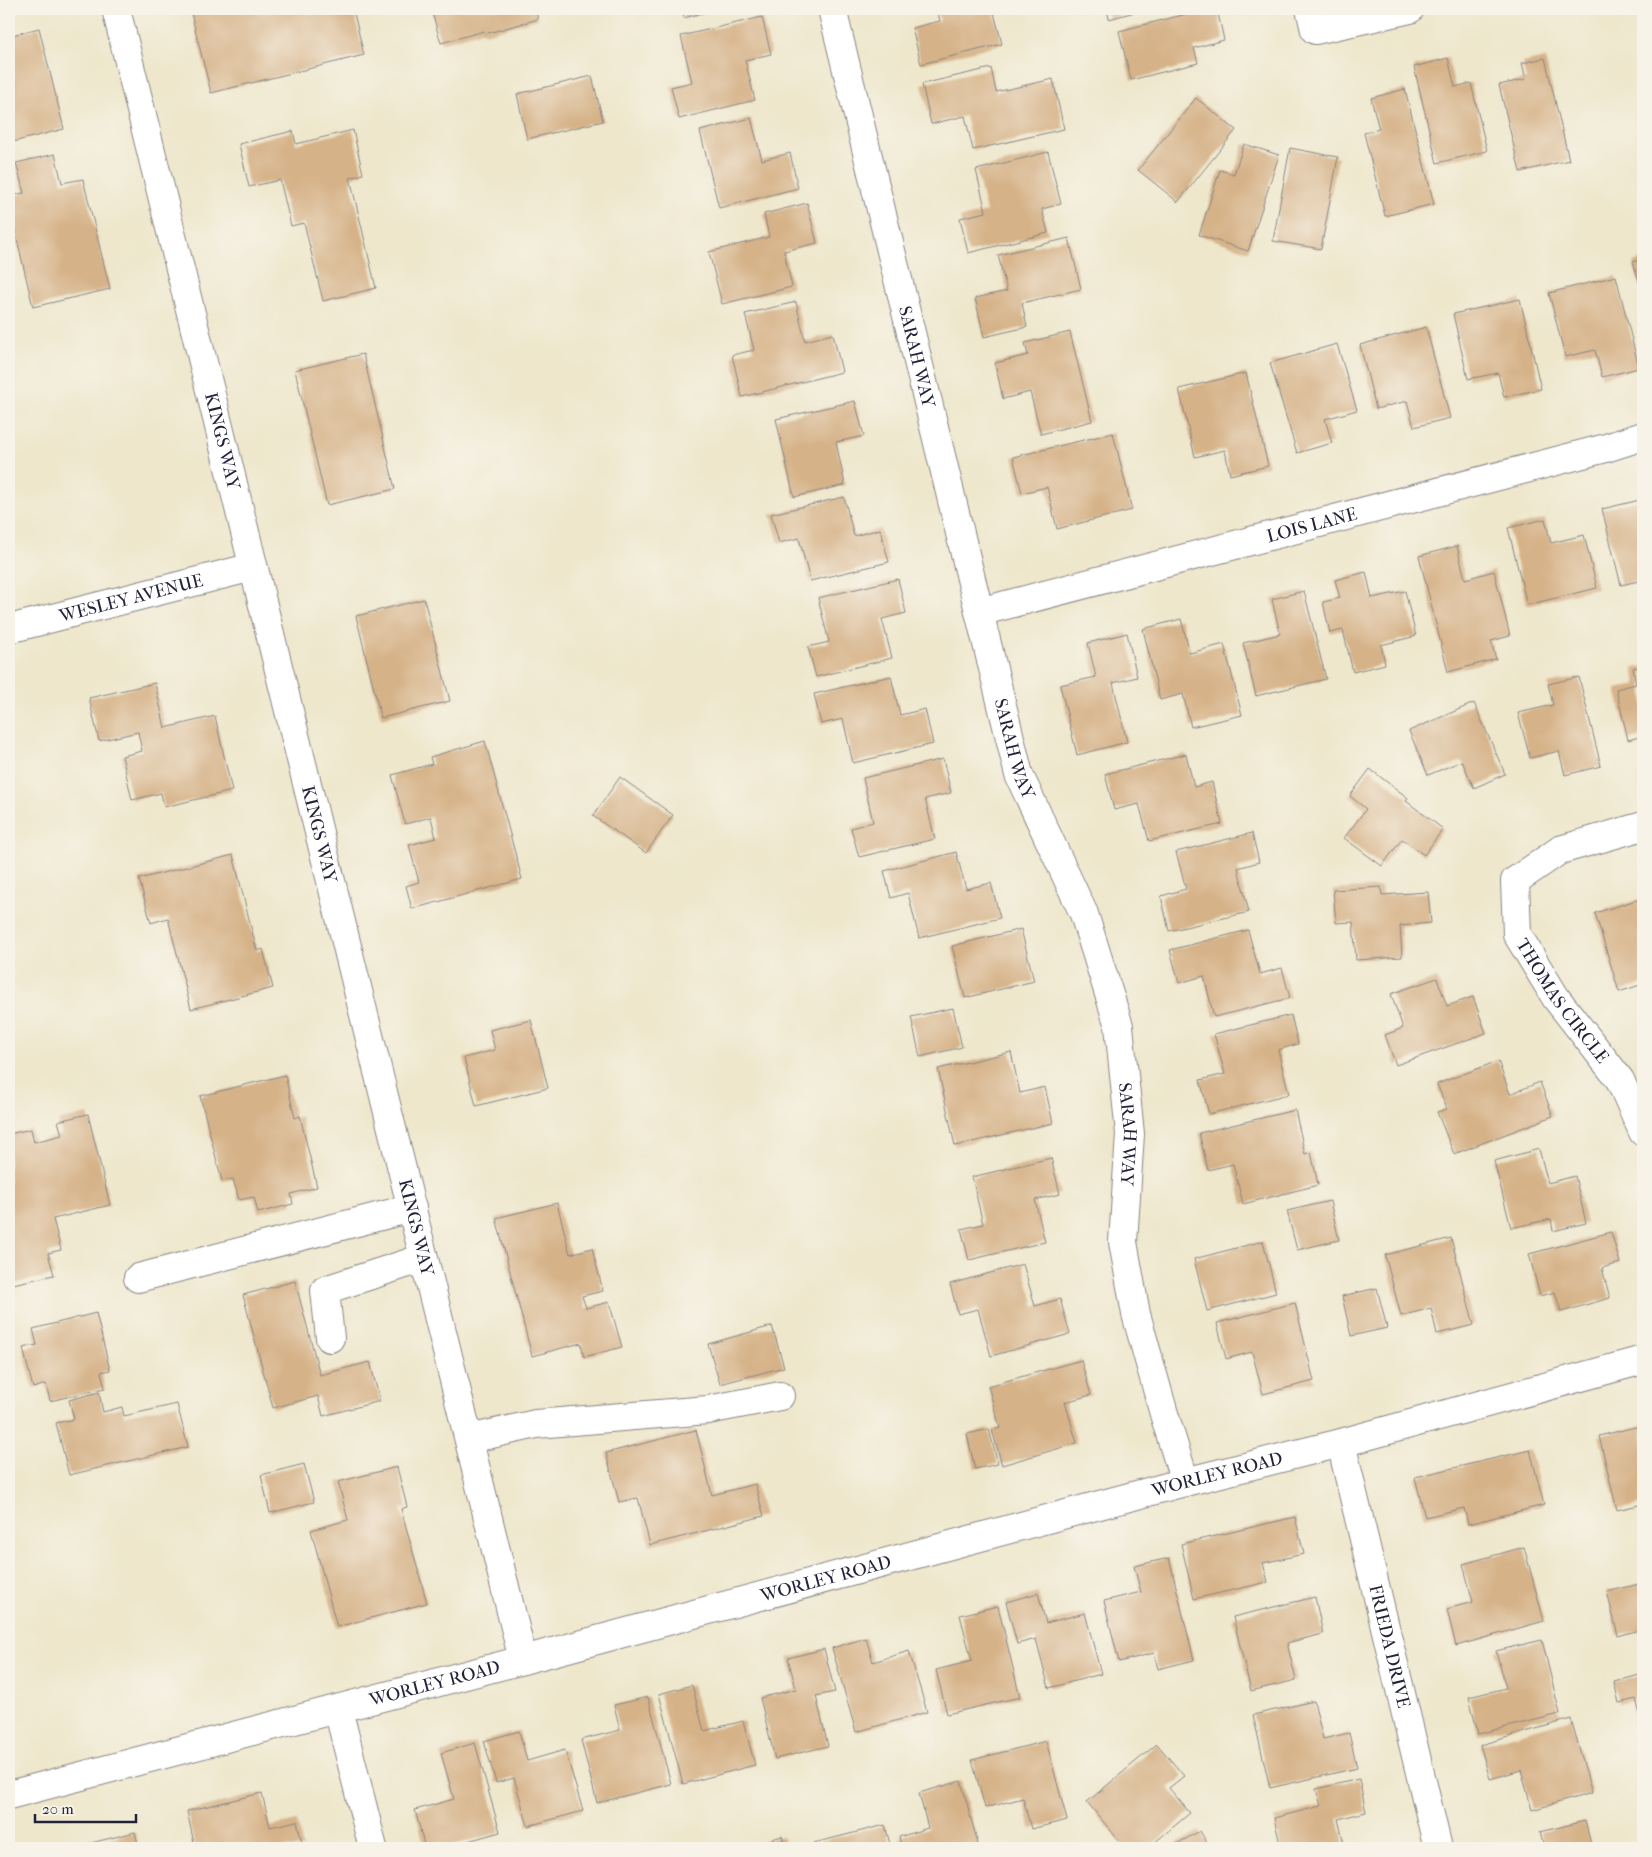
<svg xmlns="http://www.w3.org/2000/svg" width="1652" height="1857" font-family="'IM FELL French Canon',serif">
  <style>
    .building { fill: #d6b288 }
    .lines { fill: none; stroke-linecap: round; stroke-linejoin: round }
    .minor-casing { stroke: #888484; stroke-width: 30 }
    .minor { stroke: #fff; stroke-width: 28 }
    .labels { text-anchor: middle; stroke-width: 5; stroke-linejoin: round; paint-order: stroke }
    .street-label { font-size: 18px; fill: #22223b; stroke: #f7f3e8 }
  </style>
  <rect width="100%" height="100%" fill="#f7f3e8"/>
  <filter id="ink" filterUnits="userSpaceOnUse"><feTurbulence type="fractalNoise" baseFrequency=".02" numOctaves="2"/><feDisplacementMap in="SourceGraphic" scale="10" xChannelSelector="R" yChannelSelector="G"/><feConvolveMatrix kernelMatrix="1 2 1 2 8 2 1 2 1" color-interpolation-filters="sRGB"/></filter>
  <filter id="wash" filterUnits="userSpaceOnUse"><feTurbulence type="fractalNoise" baseFrequency=".0096" numOctaves="4" result="noise"/><feDisplacementMap in="SourceGraphic" scale="20" xChannelSelector="R" yChannelSelector="G"/><feGaussianBlur stdDeviation="1.12" result="paint"/><feColorMatrix in="noise" values="0 0 0 0 0 0 0 0 0 0 0 0 0 0 0 0 0 1.4 0 .05"/><feComposite in="paint" operator="in"/></filter>
  <g filter="url(#wash)">
    <rect width="100%" height="100%" fill="#eee7cc"/>
    <g id="blocks">
      <!-- building -->
      <path class="building" d="M190 9H353L364 55 211 93Z
        M431 9H535L538 19 485 34 484 31 441 43Z
        M682 9H717L684 18Z
        M937 9H993L1002 44 921 64 912 28 940 21Z
        M1107 9H1146L1109 19Z
        M1206 9H1217L1224 40 1194 48 1198 63 1131 80 1119 31Z
        M762 17 771 54 745 60 755 100 679 119 671 87 692 82 681 36Z
        M39 28 64 129 9 143V36Z
        M1448 58 1455 87 1471 83 1487 151 1437 163 1414 67Z
        M1545 58 1569 160 1520 172 1499 85 1526 79 1522 63Z
        M991 68 996 92 1053 79 1064 129 973 150 965 116 931 124 922 84Z
        M592 76 603 121 527 139 517 94Z
        M1405 89 1434 204 1385 216 1364 133 1379 129 1371 98Z
        M1196 98 1236 130 1178 202 1138 170Z
        M751 118 762 160 790 153 798 188 719 208 700 131Z
        M353 130 363 174 350 178 376 288 323 301 304 223 291 226 280 180 249 187 239 144 293 131 296 144Z
        M1244 144 1279 155 1248 251 1199 235 1220 170 1234 174Z
        M1290 148 1338 157 1321 249 1273 241Z
        M1048 152 1061 204 1042 209 1048 233 968 253 960 218 986 212 976 170Z
        M55 154 62 183 83 179 110 289 33 307 9 205V196L24 193 16 163Z
        M807 203 817 243 784 251 792 287 722 304 709 252 769 237 764 214Z
        M1069 238 1081 289 1022 303 1027 327 984 337 975 298 1007 291 998 255Z
        M1643 259V295L1633 262Z
        M1616 276 1639 368 1602 377 1595 350 1565 357 1549 293Z
        M1520 299 1541 389 1504 397 1498 373 1468 379 1453 314Z
        M796 302 805 341 833 334 842 372 742 397 732 355 754 350 745 314Z
        M1426 327 1450 418 1414 427 1407 401 1376 409 1360 345Z
        M1070 332 1092 421 1041 434 1030 392 1003 399 995 363 1028 355 1025 343Z
        M1337 344 1357 410 1325 419 1332 443 1297 453 1270 363Z
        M363 354 395 489 327 505 295 370Z
        M1246 373 1268 466 1230 475 1225 450 1195 457 1179 389Z
        M855 401 864 436 836 442 845 485 794 497 776 419Z
        M1113 433 1132 510 1057 529 1047 487 1022 493 1013 457Z
        M844 497 854 536 880 529 889 562 810 581 799 538 779 543 771 514Z
        M1640 500 1643 515V580L1621 585 1602 509Z
        M1545 519 1551 543 1584 535 1597 588 1527 605 1508 528Z
        M1457 546 1465 579 1494 571 1510 636 1491 641 1496 659 1448 672 1419 556Z
        M1366 572 1372 598 1405 591 1416 636 1381 645 1385 664 1353 672 1343 630 1330 633 1323 602 1340 598 1335 580Z
        M898 579 906 613 882 619 892 658 816 677 808 647 829 642 818 598Z
        M1304 591 1326 679 1256 696 1243 643 1280 634 1272 599Z
        M424 599 450 701 381 718 356 616Z
        M1181 619 1190 653 1224 644 1242 715 1191 727 1183 694 1160 700 1143 629Z
        M1127 633 1137 677 1113 683 1127 742 1077 755 1060 685 1096 677 1088 643Z
        M1643 666V736L1628 740 1616 689 1636 684 1633 668Z
        M891 676 900 715 925 709 933 744 853 763 843 719 821 724 814 694Z
        M1579 677 1601 766 1565 775 1559 751 1530 758 1518 713 1553 705 1548 684Z
        M155 683 165 728 215 716 232 791 164 807 161 793 132 800 122 756 142 751 138 732 99 741 89 698Z
        M1474 703 1505 774 1474 788 1462 761 1428 775 1409 731Z
        M485 741 522 879 412 909 406 886 419 882 409 845 436 838 431 817 405 824 392 775 432 764 430 757Z
        M1186 754 1194 787 1212 782 1222 824 1149 841 1139 804 1114 810 1105 774Z
        M943 759 951 793 925 799 935 839 859 857 851 828 873 822 863 778Z
        M1370 769 1408 798 1406 801 1443 829 1424 855 1402 839 1382 866 1344 838 1366 809 1350 796Z
        M620 777 673 815 646 853 593 816Z
        M1252 833 1259 862 1238 868 1249 912 1169 931 1161 896 1186 889 1176 852Z
        M956 852 966 889 991 883 1000 918 919 938 908 893 891 898 884 871Z
        M233 855 257 951 263 949 273 988 191 1009 168 918 151 923 139 879Z
        M1381 887 1382 895 1428 892 1431 923 1400 926 1402 957 1356 960 1353 922 1336 923 1333 890Z
        M1643 898V984L1619 992 1595 913Z
        M1021 929 1034 981 965 998 952 946Z
        M1248 930 1260 974 1282 968 1290 998 1214 1017 1204 976 1179 983 1170 950Z
        M1437 978 1447 1006 1473 997 1486 1033 1396 1065 1385 1035 1403 1028 1391 994Z
        M953 1008 962 1047 920 1057 911 1017Z
        M1291 1015 1298 1044 1278 1050 1289 1094 1209 1114 1200 1080 1225 1074 1214 1034Z
        M531 1020 548 1088 476 1106 464 1058 495 1050 490 1030Z
        M1011 1052 1020 1093 1045 1087 1053 1123 955 1146 938 1069Z
        M1498 1061 1510 1094 1540 1082 1553 1116 1454 1154 1437 1112 1447 1109 1437 1084Z
        M285 1075 295 1118 300 1116 317 1187 291 1194 293 1204 258 1213 254 1197 239 1200 233 1179 222 1181 200 1096Z
        M1295 1110 1305 1154 1311 1152 1318 1185 1243 1204 1233 1164 1208 1170 1199 1133Z
        M88 1114 110 1205 53 1219 61 1250 48 1253 54 1275 13 1284 9 1266V1134L31 1129 34 1142 62 1135 58 1121Z
        M1539 1149 1548 1183 1575 1176 1586 1223 1553 1231 1551 1219 1511 1228 1494 1161Z
        M1051 1158 1060 1194 1035 1200 1045 1242 969 1260 961 1229 983 1224 972 1177Z
        M1330 1201 1339 1240 1297 1250 1287 1211Z
        M557 1203 570 1254 592 1248 603 1291 582 1296 586 1308 609 1302 622 1347 584 1357 581 1343 532 1356 496 1218Z
        M1611 1232 1620 1263 1602 1268 1610 1298 1561 1312 1555 1292 1540 1296 1529 1254Z
        M1451 1238 1474 1325 1437 1334 1431 1308 1401 1316 1385 1255Z
        M1263 1241 1276 1293 1207 1311 1194 1259Z
        M1023 1264 1035 1306 1060 1299 1070 1334 991 1356 978 1309 958 1314 950 1284Z
        M295 1281 320 1375 370 1362 380 1401 323 1416 318 1396 273 1408 243 1295Z
        M1377 1288 1387 1328 1351 1336 1342 1296Z
        M1295 1303 1314 1381 1263 1394 1252 1352 1226 1359 1217 1323Z
        M96 1313 110 1370 101 1372 105 1388 50 1401 46 1384 33 1388 23 1348 37 1345 33 1329Z
        M772 1326 784 1367 720 1384 708 1344Z
        M1081 1360 1091 1395 1065 1402 1077 1443 1002 1465 992 1430 1000 1428 988 1386Z
        M99 1392 103 1412 122 1407 124 1416 177 1404 188 1447 69 1475 56 1423 74 1419 69 1400Z
        M1643 1425V1504L1617 1510 1599 1436Z
        M989 1429 998 1464 975 1469 967 1434Z
        M696 1430 712 1495 755 1484 764 1516 650 1545 638 1498 619 1502 606 1453Z
        M1530 1450 1544 1505 1468 1524 1464 1508 1425 1517 1415 1477Z
        M304 1464 314 1502 270 1513 261 1475Z
        M397 1467 407 1507 401 1509 427 1603 337 1627 311 1530 348 1520 338 1482Z
        M1295 1517 1304 1554 1263 1563 1268 1582 1194 1599 1181 1544Z
        M1524 1547 1544 1621 1456 1646 1447 1609 1473 1602 1463 1564Z
        M1169 1558 1194 1660 1158 1669 1154 1653 1119 1662 1104 1601 1141 1592 1134 1566Z
        M1643 1583V1629L1618 1636 1607 1592Z
        M1038 1593 1046 1623 1085 1613 1101 1674 1049 1688 1036 1639 1017 1644 1006 1602Z
        M1315 1597 1323 1634 1287 1643 1296 1680 1251 1691 1233 1617Z
        M998 1606 1020 1697 947 1714 936 1670 972 1661 960 1615Z
        M866 1638 873 1662 909 1651 927 1712 856 1732 832 1648Z
        M1542 1640 1560 1714 1478 1734 1469 1697 1506 1688 1496 1651Z
        M824 1649 835 1692 816 1696 828 1746 775 1759 760 1698 796 1689 788 1658Z
        M1643 1674V1727L1636 1699 1619 1703 1614 1682Z
        M692 1685 704 1731 743 1721 755 1765 683 1784 659 1694Z
        M648 1697 671 1784 597 1803 581 1740 620 1730 614 1705Z
        M1314 1701 1323 1739 1349 1733 1357 1768 1270 1788 1253 1715Z
        M1571 1719 1592 1793 1532 1810 1521 1770 1490 1779 1480 1745Z
        M519 1731 527 1761 565 1750 583 1811 528 1826 514 1778 496 1783 484 1741Z
        M1046 1741 1067 1820 1031 1829 1023 1798 985 1808 972 1760Z
        M475 1743 500 1832 443 1848H425L415 1810 454 1799 441 1753Z
        M1157 1744 1184 1776 1169 1788 1190 1813 1148 1848H1125L1087 1802Z
        M1359 1779 1366 1812 1338 1819 1345 1848H1281L1274 1818 1321 1806 1316 1789Z
        M961 1781 979 1848H902L899 1837 928 1828 919 1793Z
        M262 1793 270 1827 297 1821 303 1848H195L187 1811Z
        M1585 1821 1592 1848H1544L1540 1832Z
        M885 1825 891 1848H815L814 1843Z
        M1200 1831 1210 1848H1169Z
        M135 1832 139 1848H88L87 1844Z
        M782 1836 786 1848H743Z"/>
    </g>
  </g>
  <g filter="url(#ink)">
    <use href="#blocks" fill-opacity="0" stroke="#888484" stroke-width="1"/>
    <g class="lines">
      <defs>
        <g id="minor">
          <path id="s1" d="M116 9 523 1660"/>
          <path id="s2" d="M832 9 1019 775 1084 914 1119 1026 1130 1134 1123 1242 1136 1314 1164 1414 1185 1482"/>
          <path d="M1310 9 1315 30 1410 9"/>
          <path id="s3" d="M979 612 1606 448 1643 436"/>
          <path id="s4" d="M9 629 253 567"/>
          <path id="s5" d="M1643 826 1560 850 1515 881 1517 934 1556 998 1620 1080 1643 1132"/>
          <path d="M138 1278 412 1208"/>
          <path d="M330 1338 325 1290 424 1258"/>
          <path d="M469 1439 536 1424 708 1410 780 1396"/>
          <path id="s6" d="M1341 1443 1438 1848"/>
          <path d="M338 1709 373 1848"/>
          <path id="s7" d="M9 1795 523 1660 1185 1482 1341 1443 1643 1360"/>
        </g>
      </defs>
      <!-- minor casing -->
      <use href="#minor" class="minor-casing"/>
      <!-- minor -->
      <use href="#minor" class="minor"/>
    </g>
  </g>
  <g class="labels">
    <!-- street labels -->
    <g class="street-label">
      <text dy="6" stroke="none"><textPath href="#s2" startOffset="358">SARAH WAY</textPath></text>
      <text dy="6" stroke="none"><textPath href="#s1" startOffset="445">KINGS WAY</textPath></text>
      <text dy="6" stroke="none"><textPath href="#s3" startOffset="344">LOIS LANE</textPath></text>
      <text dy="6" stroke="none"><textPath href="#s4" startOffset="126">WESLEY AVENUE</textPath></text>
      <text dy="6" stroke="none"><textPath href="#s2" startOffset="762">SARAH WAY</textPath></text>
      <text dy="6" stroke="none"><textPath href="#s1" startOffset="850">KINGS WAY</textPath></text>
      <text dy="6" stroke="none"><textPath href="#s5" startOffset="275">THOMAS CIRCLE</textPath></text>
      <text dy="6" stroke="none"><textPath href="#s2" startOffset="1168">SARAH WAY</textPath></text>
      <text dy="6" stroke="none"><textPath href="#s1" startOffset="1255">KINGS WAY</textPath></text>
      <text dy="6" stroke="none"><textPath href="#s7" startOffset="1250">WORLEY ROAD</textPath></text>
      <text dy="6" stroke="none"><textPath href="#s7" startOffset="845">WORLEY ROAD</textPath></text>
      <text dy="6" stroke="none"><textPath href="#s6" startOffset="209">FRIEDA DRIVE</textPath></text>
      <text dy="6" stroke="none"><textPath href="#s7" startOffset="440">WORLEY ROAD</textPath></text>
    </g>
  </g>
  <!-- margin -->
  <rect width="1652" height="1857" fill="none" stroke="#f7f3e8" stroke-width="30"/>
  <!-- scale -->
  <path d="M35 1814v8h101v-8" fill="none" stroke="#22223b" stroke-width="2.5"/>
  <text x="42" y="1814" font-size="15" fill="#22223b" stroke="#f7f3e8" stroke-width="4" paint-order="stroke">20 m</text>
</svg>
